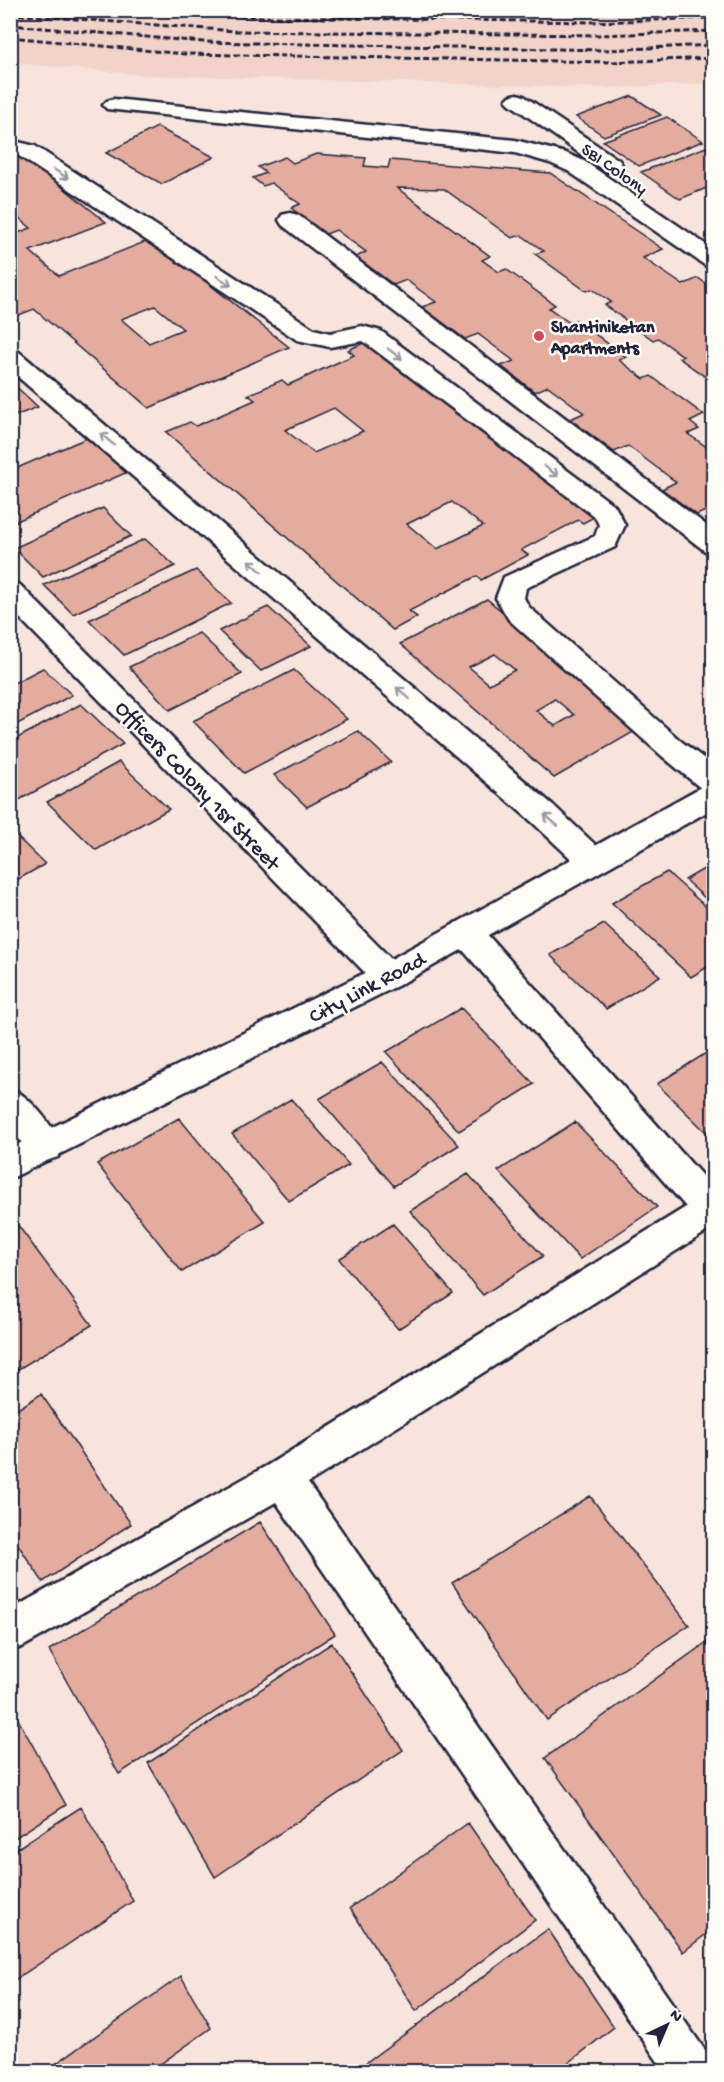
<svg xmlns="http://www.w3.org/2000/svg" width="724" height="2082" font-family="'Gochi Hand',sans-serif">
  <style>
    .built { fill: #f1d3ca }
    .building { fill: #e4ab9f; stroke: #22223b; stroke-width: 1.5; fill-rule: evenodd }
    .lines { fill: none; stroke-linecap: round; stroke-linejoin: round }
    .street-casing { stroke: #22223b; stroke-width: 5 }
    .secondary-casing { stroke: #22223b; stroke-width: 5 }
    .street { fill: #fdfcf7; fill-rule: evenodd }
    .secondary { fill: #fdfcf7; fill-rule: evenodd }
    .rail { stroke: #22223b; stroke-width: 3; stroke-dasharray: 6 3; stroke-linecap: butt }
    .oneway { stroke: #9a9aa2 }
    .poi-dot { fill: #d1495b; stroke: #fdfcf7; stroke-width: 2 }
    .labels { text-anchor: middle; stroke-width: 5; stroke-linejoin: round; paint-order: stroke }
    .far-street-label { font-size: 18px; fill: #22223b; stroke: #fdfcf7 }
    .far-poi-label { font-size: 18px; font-weight: bold; fill: #22223b; stroke: #fdfcf7; text-anchor: start }
    .street-label { font-size: 22px; fill: #22223b; stroke: #fdfcf7 }
  </style>
  <rect width="100%" height="100%" fill="#f6e4dd"/>
  <filter id="ink" filterUnits="userSpaceOnUse"><feTurbulence type="fractalNoise" baseFrequency=".0167" numOctaves="2"/><feDisplacementMap in="SourceGraphic" scale="12" xChannelSelector="R" yChannelSelector="G"/><feConvolveMatrix kernelMatrix="1 2 1 2 8 2 1 2 1" color-interpolation-filters="sRGB"/></filter>
  <g filter="url(#ink)">
    <!-- built -->
    <path class="built" d="M10 11H713V83L610 88 147 75 11 63Z"/>
    <!-- building -->
    <path class="building" d="M632 96 661 115 604 136 576 117Z
      M667 117 703 141 639 166 603 141Z
      M157 127 214 157 162 184 106 153Z
      M706 147 714 152V185L680 199 641 172Z
      M16 150 106 222 30 251 59 276 152 239 289 347 149 408 34 309 11 318 10 236 31 228 10 211V153ZM155 306 183 329 149 343 121 319Z
      M316 154 366 158 364 166 388 168 390 160 550 173 663 249 643 258 683 285 698 278 714 289V383L679 358 683 356 658 338 653 340 605 305 611 302 592 289 586 291 535 254 544 251 521 235 512 238 444 189 397 188 490 256 482 260 499 272 506 269 555 305 549 308 570 323 576 320 626 357 619 360 644 379 651 376 704 415 690 422 699 429 688 434 714 452V507L697 515 662 489 676 482 628 446 614 452 570 419 584 413 548 386 535 392 501 366 514 361 478 334 465 339 422 307 436 302 406 280 394 285 356 257 366 252 336 230 326 234 291 208 300 204 271 183 263 186 253 178 266 173 258 167 285 157 293 163Z
      M370 340 598 515 583 523 578 520 521 550 528 555 481 580 477 576 409 611 417 617 393 630 166 432 190 422 196 426 255 400 248 395 282 380 288 385 354 355 348 350ZM334 408 363 431 314 453 285 430ZM452 502 483 526 437 549 407 524Z
      M10 381 38 407 10 418Z
      M94 435 132 470 10 524V471Z
      M103 508 131 536 43 577 14 548Z
      M145 539 175 566 73 614 44 585Z
      M196 570 231 603 124 655 89 620Z
      M487 599 642 727 554 778 400 644ZM495 654 515 670 489 684 469 667ZM555 699 574 715 555 726 536 710Z
      M268 607 311 646 261 671 219 631Z
      M199 633 242 674 170 710 129 667Z
      M43 668 72 695 10 728V685Z
      M294 670 347 719 244 773 193 721Z
      M81 704 123 744 17 801 10 794V742Z
      M358 731 391 762 307 807 274 775Z
      M119 762 169 809 96 850 47 802Z
      M10 830 45 864 10 884Z
      M714 863V906L685 880Z
      M667 872 714 914V963L691 977 612 903Z
      M604 924 660 976 606 1009 550 955Z
      M461 1008 534 1084 459 1131 386 1052Z
      M714 1048V1140L657 1084Z
      M382 1062 459 1145 394 1186 319 1099Z
      M291 1099 349 1165 289 1201 232 1134Z
      M179 1118 265 1222 182 1272 97 1164Z
      M575 1122 657 1207 580 1259 498 1171Z
      M468 1174 543 1256 483 1295 410 1211Z
      M17 1224 92 1325 15 1371 10 1364V1228Z
      M393 1224 453 1293 398 1329 339 1259Z
      M41 1394 131 1524 43 1582 10 1533V1414Z
      M590 1496 689 1625 547 1720 452 1583Z
      M260 1522 335 1634 119 1774 49 1650Z
      M714 1637V1928L683 1952 545 1758Z
      M332 1643 403 1750 215 1877 148 1763Z
      M10 1705 66 1805 10 1841Z
      M81 1807 133 1901 10 1983V1853Z
      M468 1823 535 1920 416 2011 350 1908Z
      M548 1929 614 2027 557 2072H353Z
      M181 1976 211 2028 149 2072H44Z"/>
    <g class="lines">
      <defs>
        <path id="street" d="M517 94 524 96 619 160 622 165 619 170 611 172 603 170 510 104 506 100 510 96Z
          M114 99 515 140 566 153 584 161 714 250V268L706 266 568 171 550 163 515 153 107 109 103 105 107 101Z
          M10 140 35 146 314 329 330 333 362 326 381 331 615 506 625 525 615 547 526 588 524 598 529 607 682 742 714 766V793L703 790 662 756 509 620 496 598 504 577 595 536 599 525 595 517 363 341 330 347 297 340 19 156 10 153Z
          M290 213 298 215 714 531V554L705 551 282 225 279 220 282 215Z
          M10 350 19 352 553 805 604 853 608 861 604 869 593 872 582 869 531 821 10 370Z
          M10 582 20 585 399 967 404 976 399 985 388 989 377 985 10 608Z
          M466 920 477 923 714 1189V1227L308 1483 709 2056 714 2072H665L276 1502 24 1646 10 1652V1610L268 1465 686 1207 455 941 450 932 455 923Z
          M10 1088C30 1095 54 1128 63 1147L58 1157 46 1161 34 1157 10 1128Z"/>
        <path id="secondary" d="M714 783V808L399 985 10 1179V1148L377 967 703 786Z"/>
      </defs>
      <!-- street casing -->
      <use href="#street" class="street-casing"/>
      <!-- secondary casing -->
      <use href="#secondary" class="secondary-casing"/>
      <!-- street -->
      <use href="#street" class="street"/>
      <!-- secondary -->
      <use href="#secondary" class="secondary"/>
      <!-- rail -->
      <path class="rail" d="M132 10 205 16 591 22 714 18
        M10 14 235 31 599 35 714 31
        M10 25 203 42 605 50 714 45
        M10 37 184 54 610 62 714 58"/>
    </g>
    <!-- one-way arrows -->
    <defs><path id="oneway-shaft" d="M-6 0H5M1.5-3L5.5 0L1.5 3" fill="none" stroke-width="1.6" stroke-linecap="round" stroke-linejoin="round" transform="scale(1.5)"/></defs>
    <g class="oneway">
      <use href="#oneway-shaft" transform="translate(61 174) rotate(33)"/>
      <use href="#oneway-shaft" transform="translate(224 281) rotate(33)"/>
      <use href="#oneway-shaft" transform="translate(395 354) rotate(37)"/>
      <use href="#oneway-shaft" transform="translate(107 439) rotate(-139)"/>
      <use href="#oneway-shaft" transform="translate(551 471) rotate(37)"/>
      <use href="#oneway-shaft" transform="translate(255 566) rotate(-139)"/>
      <use href="#oneway-shaft" transform="translate(403 693) rotate(-139)"/>
      <use href="#oneway-shaft" transform="translate(551 820) rotate(-139)"/>
    </g>
  </g>
  <!-- markers -->
  <circle class="poi-dot" cx="539" cy="336" r="6"/>
  <g class="labels">
    <!-- far-street labels -->
    <g class="far-street-label">
      <text transform="translate(615 168) rotate(35)" y="6">SBI Colony</text>
    </g>
    <!-- far-poi labels -->
    <g class="far-poi-label">
      <text x="551" y="332">Shantiniketan<tspan x="551" dy="21">Apartments</tspan></text>
    </g>
    <!-- street labels -->
    <g class="street-label">
      <text transform="translate(199 784) rotate(46)" y="8">Officers Colony 1sr Street</text>
      <text transform="translate(366 986) rotate(-28)" y="8">City Link Road</text>
    </g>
  </g>
  <!-- margin -->
  <rect width="724" height="2082" fill="none" stroke="#fdfcf7" stroke-width="36"/>
  <rect x="18" y="18" width="688" height="2046" fill="none" stroke="#22223b" stroke-width="2" filter="url(#ink)"/>
  <!-- north arrow -->
  <g transform="translate(667 2025) rotate(44)" stroke="#fdfcf7" stroke-width="4.5" paint-order="stroke">
  <path d="M0-4.5L10 22L0 15L-10 22Z" fill="#22223b"/>
  <text y="-9" font-size="16" font-weight="bold" text-anchor="middle" fill="#22223b">N</text>
  </g>
</svg>
